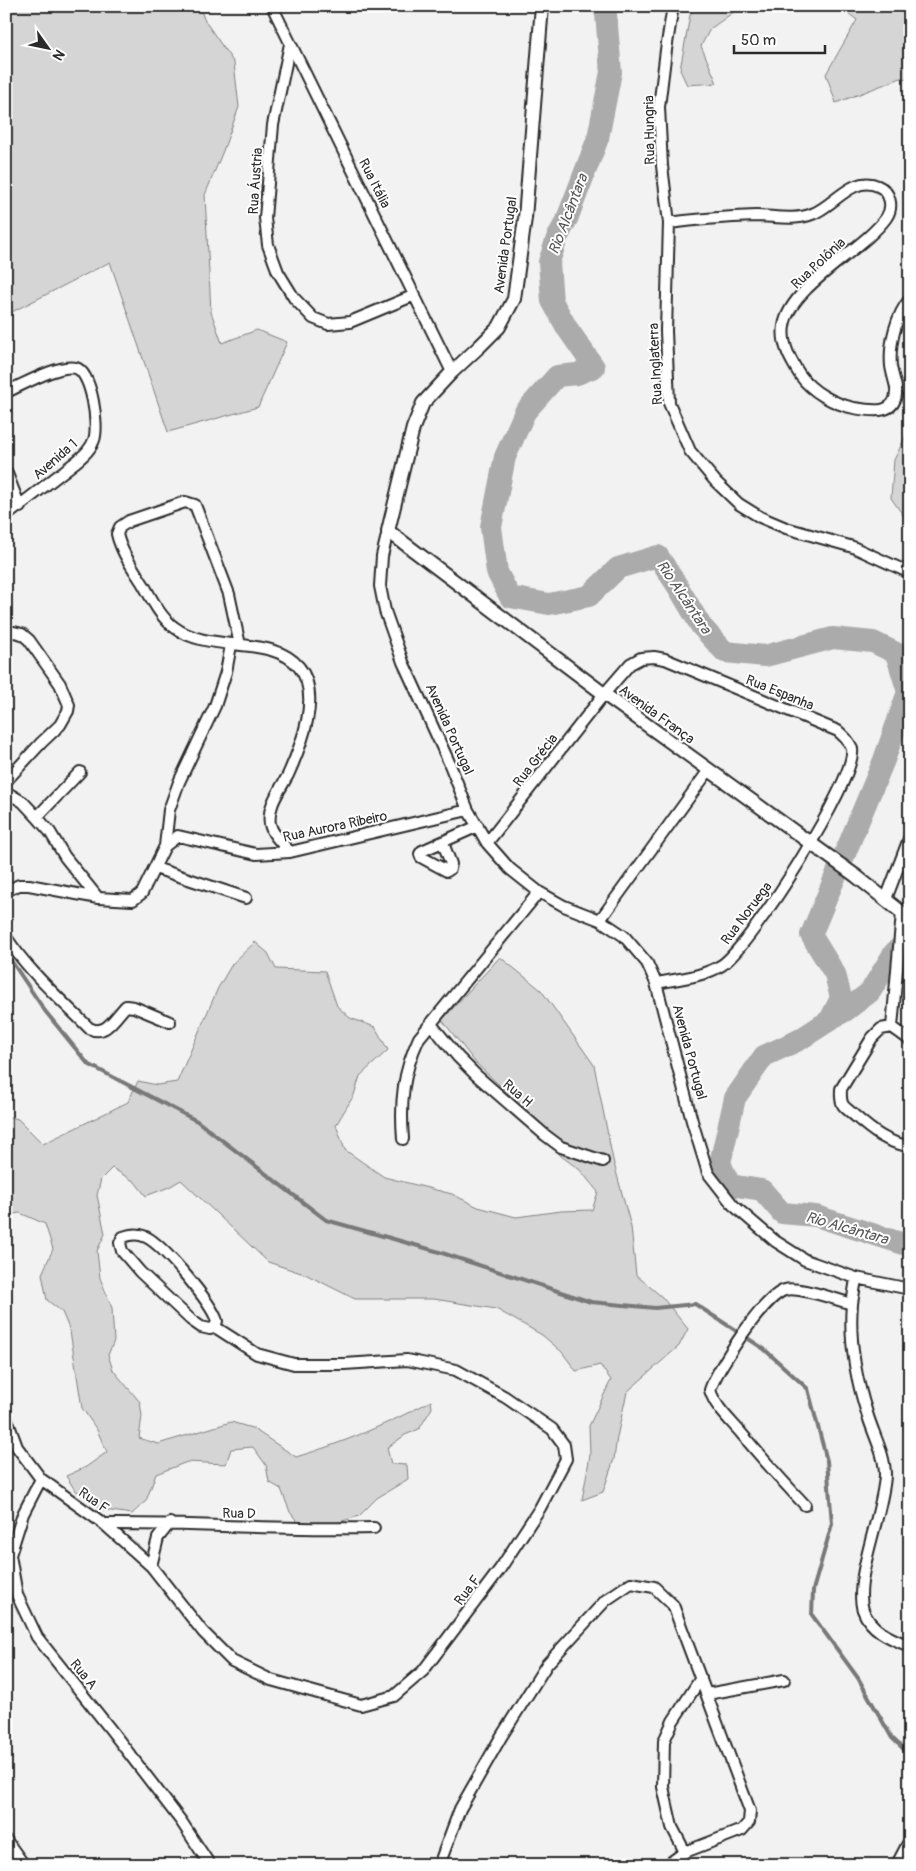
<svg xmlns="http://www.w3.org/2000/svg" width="916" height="1871" font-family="Pangolin,sans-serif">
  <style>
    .green { fill: #d5d5d5; stroke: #808080 }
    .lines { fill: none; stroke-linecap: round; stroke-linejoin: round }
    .stream { stroke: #787878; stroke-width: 4 }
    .river { stroke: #ababab; stroke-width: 22 }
    .minor-casing { stroke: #2b2b2b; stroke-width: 14 }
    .tertiary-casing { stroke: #2b2b2b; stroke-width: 16 }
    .primary-casing { stroke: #2b2b2b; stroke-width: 20 }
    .minor { stroke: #fff; stroke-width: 10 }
    .tertiary { stroke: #fff; stroke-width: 12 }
    .primary { stroke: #fff; stroke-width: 16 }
    .labels { text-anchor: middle; stroke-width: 4; stroke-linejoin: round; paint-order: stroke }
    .street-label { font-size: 14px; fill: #2b2b2b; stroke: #fff }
    .water-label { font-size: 15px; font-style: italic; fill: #585858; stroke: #fff }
  </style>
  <rect width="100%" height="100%" fill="#f2f2f2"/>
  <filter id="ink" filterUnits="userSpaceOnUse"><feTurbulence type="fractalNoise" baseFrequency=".02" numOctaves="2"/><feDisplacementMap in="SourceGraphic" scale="10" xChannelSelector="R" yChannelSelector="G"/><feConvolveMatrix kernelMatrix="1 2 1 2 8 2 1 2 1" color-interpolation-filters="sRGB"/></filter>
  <g filter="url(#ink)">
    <!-- green -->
    <path class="green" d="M6 6H199L205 21 234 63 239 107 223 151 205 195 211 312 222 343 257 330 287 342 258 407 168 432 110 262 6 315Z
      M695 6H742L710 29 701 46 717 83 687 85 680 70 690 15Z
      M839 6H910V79L901 78 836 103 826 74 857 20Z
      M910 427V525L891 498 894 460Z
      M255 942 268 953 276 969 325 971 337 1006 350 1018 375 1027 388 1050 360 1076 354 1095 336 1125 345 1150 384 1177 452 1194 478 1207 516 1217 561 1211 592 1210 598 1192 580 1170 561 1156 540 1129 515 1100 475 1062 442 1020 500 957 541 990 594 1065 613 1160 631 1227 636 1275 662 1297 688 1329 679 1346 627 1392 617 1437 614 1459 603 1492 582 1500 590 1455 589 1426 611 1380 600 1365 576 1371 562 1352 542 1335 496 1309 434 1299H355L307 1275 268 1262 181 1180 169 1187 146 1196 135 1182 112 1168 101 1179 97 1195 105 1234 97 1251 100 1278 112 1308 114 1341 108 1355 113 1370 140 1402 142 1416 139 1438 158 1444 231 1422 252 1428 296 1457C343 1443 388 1424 431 1401L432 1408 419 1429 405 1435 387 1448 391 1464 407 1465 408 1479 377 1498 359 1516 333 1524 300 1525 290 1512 281 1489 269 1482 266 1465 253 1447 231 1449 226 1464 187 1462 156 1474 146 1501 132 1514 104 1510 75 1490 66 1476 86 1467 107 1452 97 1430 82 1408 70 1331 62 1312 47 1300 42 1274 53 1249 45 1224 20 1213 6 1215V1116L18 1119 43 1144 128 1102 138 1081 157 1085 177 1082 218 988 232 964Z"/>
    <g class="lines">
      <!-- stream -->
      <path class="stream" d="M6 953 45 1011 88 1064 197 1121 326 1220 436 1251 591 1302 655 1308 695 1304 764 1349 808 1389 827 1461 832 1524 813 1590 812 1615 858 1678 892 1738 910 1755"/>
      <!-- river -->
      <path class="river" d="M603 6 606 14 611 72 598 138 567 219 557 238 549 262 552 301 567 328 594 367 577 374 557 376 525 412 505 457 491 527 497 572 510 597 549 604 589 596 618 568 658 556 678 587 701 626 725 652 765 656 833 638 873 642 896 653 908 692 884 760 811 935 835 974 841 998 830 1020 799 1040 764 1056 735 1098 720 1163 730 1185 762 1190 782 1213 816 1216 910 1246
        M830 1019 845 1011 870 992 894 953 910 937"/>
      <defs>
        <path id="minor" d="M272 6 452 372
          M673 6 666 50 659 107 662 166 669 223 666 331 669 403 690 451 716 482 739 504 760 517 786 528 853 547 910 573
          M290 44 273 125 265 218 268 245 278 272 294 298 313 318 328 324 350 322 415 295
          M669 223C699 219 725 217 756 216 773 216 795 221 812 214 833 207 853 174 878 186 890 191 894 207 886 218 863 250 790 286 784 326 781 344 791 361 800 375 812 392 834 404 854 408 872 411 898 416 896 388 895 381 892 374 891 366 889 344 896 315 910 299
          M6 392C23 385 58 364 76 368 92 373 99 426 94 440 91 449 84 455 77 461L6 516
          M6 471 20 507
          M388 531 382 556 380 586 385 611 403 662 448 760 468 810 487 843 510 869 539 892 564 906 600 920 624 936 647 963 656 983 692 1121 708 1173 733 1205 775 1241 805 1260 856 1278 910 1289
          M6 633 14 632 22 634 29 640 60 684 69 705 68 711 60 725 41 743 6 781
          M240 645 229 594 195 505 185 502 129 521 120 527 117 534C121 552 133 568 143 584 152 599 160 617 174 627 209 654 272 634 299 667 322 695 301 746 288 775 280 790 267 806 270 824 272 835 283 844 290 852
          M6 792 23 802 37 817 50 832 65 857 98 898
          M37 817 80 772
          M443 843 451 864 450 869 447 871 421 857 420 854 422 851 478 826
          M487 843 604 694 630 664 641 658 654 657 665 659 838 731C843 736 850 741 852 749 857 780 751 945 722 965 703 977 678 979 656 983
          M165 846 169 810 179 782 215 706 226 672 231 645
          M155 868 246 898
          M6 891 19 885H29L98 898 133 900 142 893 165 846 178 836 256 854 290 852 468 810
          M886 899 910 836
          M600 920 709 770
          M6 937C29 972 60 999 89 1028 106 1037 115 1017 126 1006L134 1007 170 1022
          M431 1024 458 1057 476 1075 545 1135 561 1147 603 1161
          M892 1027 902 913
          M910 1040 892 1027 881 1029 872 1038 841 1089C841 1095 840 1100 843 1105 846 1109 851 1112 855 1116 871 1130 888 1144 910 1146
          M403 1139C400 1101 403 1072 419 1038L539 892
          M856 1278C855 1287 853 1296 852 1304 849 1340 856 1379 867 1413 873 1434 885 1454 885 1475 884 1511 853 1580 863 1610 870 1630 891 1639 910 1646
          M6 1417 17 1447 41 1479 104 1524 151 1566 203 1632 232 1661 271 1680 361 1705 394 1696 423 1671 500 1569 540 1508 566 1459 564 1445 552 1429 505 1397 456 1370 407 1360 344 1364H294L257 1354 215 1327 217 1321C211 1302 163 1245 146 1237 138 1233 131 1234 123 1237L120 1243 122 1251 140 1272 191 1320 201 1327 210 1329 215 1327
          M41 1479 23 1514 10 1555 17 1595 37 1637 111 1730 181 1821 210 1865
          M805 1505C783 1482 762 1458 741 1433 730 1420 715 1407 710 1390 717 1369 764 1296 785 1290 798 1286 838 1300 852 1304
          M104 1524C194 1523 284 1530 374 1528
          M151 1566 158 1538 170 1523
          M707 1694 784 1680
          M6 1840 24 1865
          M685 1852 672 1827 663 1787 664 1741 673 1721 701 1678
          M439 1865 460 1809 501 1737 547 1664 606 1600 631 1583 654 1587 673 1605 750 1811 749 1822 742 1830 685 1852 667 1865"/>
        <path id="tertiary" d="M542 6 525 218 514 299 499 327 480 346 452 372 423 403 413 428 388 531 604 694 856 876 910 919"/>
        <path id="primary" d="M900 1865 910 1846"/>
      </defs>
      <!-- minor casing -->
      <use href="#minor" class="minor-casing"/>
      <!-- tertiary casing -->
      <use href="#tertiary" class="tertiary-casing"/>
      <!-- primary casing -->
      <use href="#primary" class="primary-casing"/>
      <!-- minor -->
      <use href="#minor" class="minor"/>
      <!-- tertiary -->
      <use href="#tertiary" class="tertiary"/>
      <!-- primary -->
      <use href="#primary" class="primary"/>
    </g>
  </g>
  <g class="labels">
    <!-- street labels -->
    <g class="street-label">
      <text transform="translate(649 130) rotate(-91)" y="5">Rua Hungria</text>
      <text transform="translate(255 181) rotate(-86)" y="5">Rua Áustria</text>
      <text transform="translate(375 183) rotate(63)" y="5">Rua Itália</text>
      <text transform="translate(505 245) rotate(-82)" y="5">Avenida Portugal</text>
      <text transform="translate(818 263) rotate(-43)" y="5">Rua Polônia</text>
      <text transform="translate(655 364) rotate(-93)" y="5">Rua Inglaterra</text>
      <text transform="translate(55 459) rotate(-41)" y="5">Avenida 1</text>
      <text transform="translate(780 692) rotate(22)" y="5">Rua Espanha</text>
      <text transform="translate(657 714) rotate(36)" y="5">Avenida França</text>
      <text transform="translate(450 729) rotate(66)" y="5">Avenida Portugal</text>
      <text transform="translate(535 760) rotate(-52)" y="5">Rua Grécia</text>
      <text transform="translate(335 826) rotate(-12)" y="5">Rua Aurora Ribeiro</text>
      <text transform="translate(746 913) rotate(-53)" y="5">Rua Noruega</text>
      <text transform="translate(690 1052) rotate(75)" y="5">Avenida Portugal</text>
      <text transform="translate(518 1093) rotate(41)" y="5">Rua H</text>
      <text transform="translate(94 1500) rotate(35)" y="5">Rua F</text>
      <text transform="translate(239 1513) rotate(1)" y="5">Rua D</text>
      <text transform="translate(467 1590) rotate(-53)" y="5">Rua F</text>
      <text transform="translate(84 1674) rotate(51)" y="5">Rua A</text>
    </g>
    <!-- water labels -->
    <g class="water-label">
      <text transform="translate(568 214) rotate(-69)" y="5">Rio Alcântara</text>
      <text transform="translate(684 597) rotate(56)" y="5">Rio Alcântara</text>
      <text transform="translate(847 1228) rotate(16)" y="5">Rio Alcântara</text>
    </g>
  </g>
  <!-- margin -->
  <rect width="916" height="1871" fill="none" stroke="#fff" stroke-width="25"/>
  <rect x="12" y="12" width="891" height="1846" fill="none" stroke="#2b2b2b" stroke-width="2" filter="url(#ink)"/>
  <!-- north arrow -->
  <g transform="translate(48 48) rotate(123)" stroke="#ffffff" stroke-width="4" paint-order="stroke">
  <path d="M0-4L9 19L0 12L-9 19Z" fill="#2b2b2b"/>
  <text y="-8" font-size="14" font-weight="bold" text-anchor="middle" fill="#2b2b2b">N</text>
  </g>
  <!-- scale -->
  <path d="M734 45v8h91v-8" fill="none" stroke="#2b2b2b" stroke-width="2.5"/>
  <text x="741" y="45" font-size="15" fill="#2b2b2b" stroke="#ffffff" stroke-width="4" paint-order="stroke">50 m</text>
</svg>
